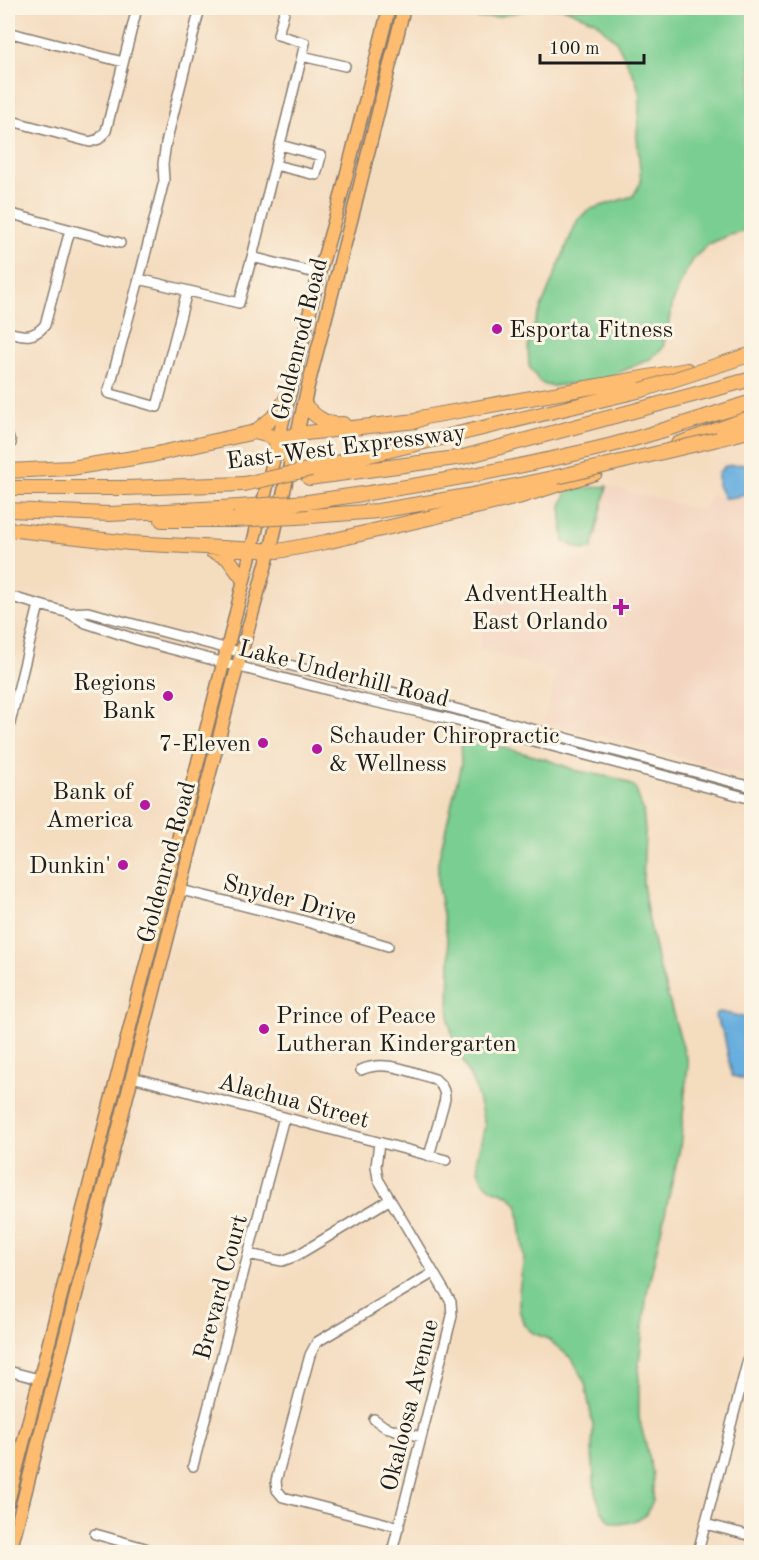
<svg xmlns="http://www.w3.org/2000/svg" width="759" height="1560" font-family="'Old Standard TT',serif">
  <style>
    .built { fill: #f3d4bf }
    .green { fill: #7ace91; stroke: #4b7556; stroke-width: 1.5 }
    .water { fill: #67aede; stroke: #42657d; stroke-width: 1.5 }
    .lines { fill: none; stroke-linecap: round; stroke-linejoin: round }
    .minor-casing { stroke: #887c6e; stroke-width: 12 }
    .major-casing { stroke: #887c6e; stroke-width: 15 }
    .highway-casing { stroke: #887c6e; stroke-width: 16 }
    .minor { stroke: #fff; stroke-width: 9 }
    .major { stroke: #fdbc6f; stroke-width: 12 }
    .highway { stroke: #fdbc6f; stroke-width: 14 }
    .highway-bridge-casing { stroke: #887c6e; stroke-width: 16; stroke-linecap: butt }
    .highway-bridge { stroke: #fdbc6f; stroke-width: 14 }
    .poi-dot { fill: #b5179e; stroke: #fcf5e5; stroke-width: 2 }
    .labels { text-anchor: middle; stroke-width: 6; stroke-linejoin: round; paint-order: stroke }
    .poi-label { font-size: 24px; fill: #1c1c1c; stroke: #fcf5e5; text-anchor: end }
    .street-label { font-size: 24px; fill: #1c1c1c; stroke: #fcf5e5 }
  </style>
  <rect width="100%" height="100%" fill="#fcf5e5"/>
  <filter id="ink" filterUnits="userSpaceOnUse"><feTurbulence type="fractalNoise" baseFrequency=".0167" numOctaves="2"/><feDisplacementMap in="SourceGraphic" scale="12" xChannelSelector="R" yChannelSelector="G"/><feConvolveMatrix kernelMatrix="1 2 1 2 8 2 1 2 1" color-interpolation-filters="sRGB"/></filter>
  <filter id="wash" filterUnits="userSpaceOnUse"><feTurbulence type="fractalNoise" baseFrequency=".008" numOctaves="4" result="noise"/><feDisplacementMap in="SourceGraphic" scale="24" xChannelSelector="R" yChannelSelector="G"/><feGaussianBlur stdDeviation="1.35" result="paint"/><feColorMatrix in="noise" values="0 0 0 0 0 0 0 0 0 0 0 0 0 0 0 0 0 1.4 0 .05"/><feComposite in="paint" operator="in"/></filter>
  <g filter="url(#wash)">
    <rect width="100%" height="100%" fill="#f4dcbf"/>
    <!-- built -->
    <path class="built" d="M607 486 703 510 711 494 724 498H734L744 495 751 488V775L740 774 613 738 543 722 557 673 479 649 503 551 565 564 573 557 588 560Z"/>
    <!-- green -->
    <path class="green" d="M459 8H751V230L730 235 709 244 694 258 683 277 673 302 663 348 650 359 602 380 553 386 545 385 539 381 529 366 528 346 536 320 577 221 588 210 633 196 641 182 637 136 640 96 636 80 616 41 595 21 563 8H533L497 17 477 18Z
      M607 486 592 549 583 550 564 542 561 506 568 490Z
      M465 737 545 759 578 771 620 779 635 787 643 810 645 831 643 883 647 911 658 963 688 1064 680 1148 647 1292 639 1364V1418L653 1473V1501L645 1516 635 1521 620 1524 611 1522 602 1512 595 1492 592 1452 593 1425 585 1383 573 1360 548 1339 533 1333 524 1325 519 1309V1291L524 1258 518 1206 510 1196 492 1189 483 1181 478 1170 477 1157 485 1126 476 1090 453 1038 449 1021 450 955 438 886V862L461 764 460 740Z"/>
    <!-- water -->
    <path class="water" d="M751 463V488C743 496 736 498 724 498L718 485V473L725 466Z
      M721 1012 751 1019V1081L732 1076 724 1035 715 1017 716 1013Z"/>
  </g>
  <g filter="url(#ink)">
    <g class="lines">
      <defs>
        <path id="minor" d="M285 8 278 35 305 43 302 56 345 66
          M8 36 15 34 123 62
          M8 120 90 142 99 139 106 131 137 8
          M275 165 316 175 321 156 280 145
          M8 213 120 243
          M252 257 302 56
          M139 279 164 181 163 164 166 143 200 8
          M187 291 157 407 108 393 139 279 239 303 252 257 319 274
          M8 332C24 336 33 339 45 325L70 230
          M8 437 11 443
          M8 596 69 613 86 623 141 641 366 700 454 720 752 799
          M69 613 88 612 752 787
          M8 731 39 605
          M181 890 297 919 388 946
          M361 1070C385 1059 411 1072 435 1079 442 1085 445 1090 445 1099L429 1156
          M132 1077 446 1160
          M379 1143 376 1166 378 1179 451 1302 452 1316 392 1552
          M248 1254 282 1261 296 1256 389 1200
          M8 1371 39 1379
          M374 1419 385 1427 421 1437
          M193 1466 284 1117
          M705 1524 752 1536
          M399 1527 283 1497 277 1490 276 1481 310 1355 317 1342 433 1273
          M95 1534 145 1548 152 1552
          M698 1552 752 1344"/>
        <path id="major" d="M8 1502 231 633 319 274 338 208 389 8
          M10 1552 233 683 273 539 308 386 354 209 404 8"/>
        <path id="highway" d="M304 404C314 416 326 426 343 424
          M255 432 276 415 288 396
          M718 439 752 430
          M276 444 283 439 297 434 416 421 425 417 687 370
          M678 444 752 417
          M311 469 642 390
          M8 471 71 468 152 455 255 432 277 438 287 451 291 462
          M309 478 463 457 752 379
          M8 488H126L244 484
          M308 502C408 488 509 470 608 446 656 434 704 417 752 402
          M8 510 110 514 238 507
          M297 517 378 511 467 496 557 477
          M162 520H233
          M8 529 130 543 278 551 326 542 518 497 595 473
          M212 551 227 557 243 579"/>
      </defs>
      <!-- minor casing -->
      <use href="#minor" class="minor-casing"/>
      <!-- major casing -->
      <use href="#major" class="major-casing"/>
      <!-- highway casing -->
      <use href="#highway" class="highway-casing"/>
      <!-- minor -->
      <use href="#minor" class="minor"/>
      <!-- major -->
      <use href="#major" class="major"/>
      <!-- highway -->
      <use href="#highway" class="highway"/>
      <defs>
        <path id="highway-bridge" d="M642 390 752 354
          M557 477 718 439
          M244 484 311 469
          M238 507 308 502
          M233 520 297 517"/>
      </defs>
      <!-- highway-bridge casing -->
      <use href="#highway-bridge" class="highway-bridge-casing"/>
      <!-- highway-bridge -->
      <use href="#highway-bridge" class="highway-bridge"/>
    </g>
  </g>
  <!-- markers -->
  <g class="poi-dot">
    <circle cx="497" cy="329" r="6"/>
    <path d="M618 598h6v6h6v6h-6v6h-6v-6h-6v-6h6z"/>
    <circle cx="168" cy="696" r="6"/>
    <circle cx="263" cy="743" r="6"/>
    <circle cx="317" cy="749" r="6"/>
    <circle cx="145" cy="805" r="6"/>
    <circle cx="123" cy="865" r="6"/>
    <circle cx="264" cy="1029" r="6"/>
  </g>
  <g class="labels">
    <!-- poi labels -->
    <g class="poi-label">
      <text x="509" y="337" text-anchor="start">Esporta Fitness</text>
      <text x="608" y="601">AdventHealth<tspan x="608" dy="28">East Orlando</tspan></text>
      <text x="156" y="690">Regions<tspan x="156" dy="28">Bank</tspan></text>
      <text x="329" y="743" text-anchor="start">Schauder Chiropractic<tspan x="329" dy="28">&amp; Wellness</tspan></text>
      <text x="251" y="751">7-Eleven</text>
      <text x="133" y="799">Bank of<tspan x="133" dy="28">America</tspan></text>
      <text x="111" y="873">Dunkin'</text>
      <text x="276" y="1023" text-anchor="start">Prince of Peace<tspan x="276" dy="28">Lutheran Kindergarten</tspan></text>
    </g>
    <!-- street labels -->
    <g class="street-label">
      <text transform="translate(299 339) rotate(-76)" y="8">Goldenrod Road</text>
      <text transform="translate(346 446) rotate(-7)" y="8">East-West Expressway</text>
      <text transform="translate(344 673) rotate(14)" y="8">Lake Underhill Road</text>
      <text transform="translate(166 862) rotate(-75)" y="8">Goldenrod Road</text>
      <text transform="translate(290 899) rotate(15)" y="8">Snyder Drive</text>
      <text transform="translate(294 1100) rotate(15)" y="8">Alachua Street</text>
      <text transform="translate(220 1287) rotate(-75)" y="8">Brevard Court</text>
      <text transform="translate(409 1405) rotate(-76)" y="8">Okaloosa Avenue</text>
    </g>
  </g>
  <!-- margin -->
  <rect width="759" height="1560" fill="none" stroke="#fcf5e5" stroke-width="30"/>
  <!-- scale -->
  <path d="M540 54v9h104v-9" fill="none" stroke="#1c1c1c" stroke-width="3"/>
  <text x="549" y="54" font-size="18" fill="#1c1c1c" stroke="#fcf5e5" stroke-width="4.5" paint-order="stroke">100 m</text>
</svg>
